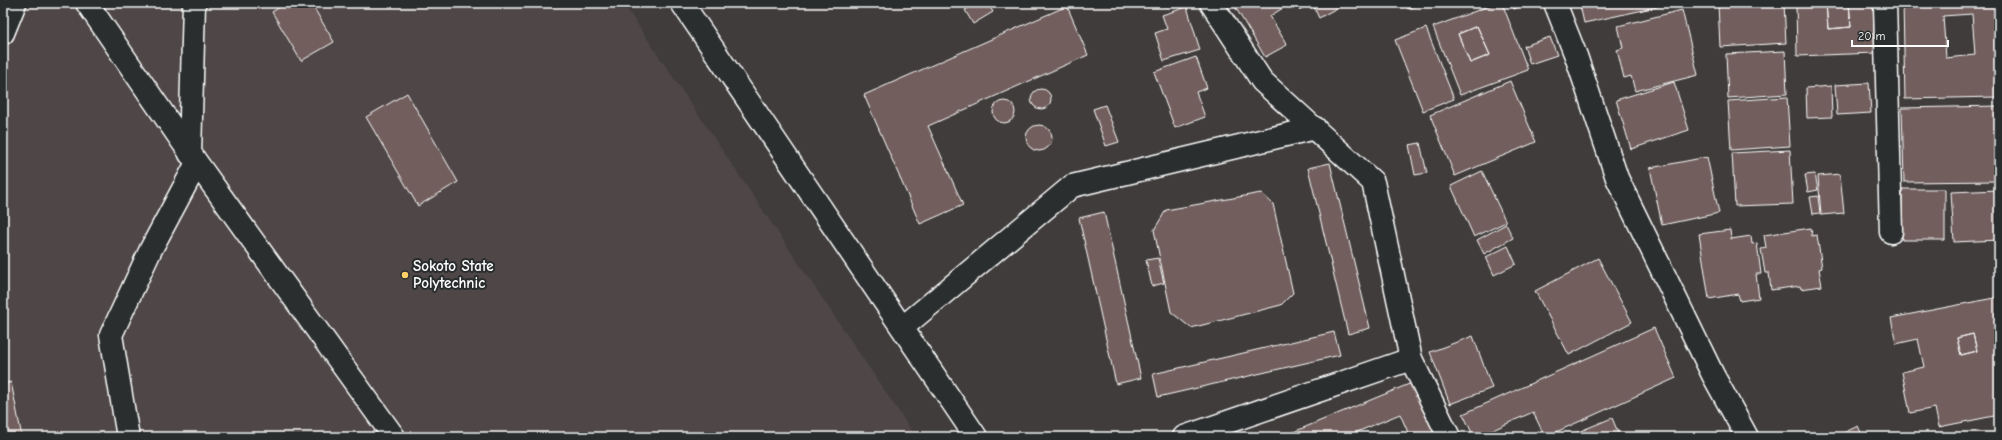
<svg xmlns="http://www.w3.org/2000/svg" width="2002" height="440" font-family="'Comic Neue',sans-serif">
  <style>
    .built { fill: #4f4646 }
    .building { fill: #725f5d; stroke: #fff; fill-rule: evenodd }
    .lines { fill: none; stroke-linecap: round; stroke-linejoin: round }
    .minor-casing { stroke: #fff; stroke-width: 25 }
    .minor { stroke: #2a2d2e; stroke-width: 22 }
    .poi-dot { fill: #ffd166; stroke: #2a2d2e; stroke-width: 1.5 }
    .labels { text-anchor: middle; stroke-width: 4; stroke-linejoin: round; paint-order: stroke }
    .poi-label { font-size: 15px; font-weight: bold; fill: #fff; stroke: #2a2d2e; text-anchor: start }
  </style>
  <rect width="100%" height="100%" fill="#403c3c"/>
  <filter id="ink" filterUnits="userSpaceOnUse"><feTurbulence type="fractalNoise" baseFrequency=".025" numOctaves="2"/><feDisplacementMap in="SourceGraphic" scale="8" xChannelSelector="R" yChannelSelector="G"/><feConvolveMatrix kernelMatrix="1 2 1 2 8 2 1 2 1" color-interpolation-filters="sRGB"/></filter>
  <g filter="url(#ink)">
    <!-- built -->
    <path class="built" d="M3 3H623L916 437H3Z"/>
    <!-- building -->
    <path class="building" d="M286 3H311L334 42 301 61 272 12Z
      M977 3H988L993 12 973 24 965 10Z
      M1163 3H1177L1165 7Z
      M1238 3H1280L1283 8 1270 16 1287 45 1265 57 1234 5Z
      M1295 3H1344V4L1319 18 1312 3 1299 10Z
      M1406 3H1422L1408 9Z
      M1497 3H1502L1528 70 1460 95 1433 27ZM1477 26 1490 55 1470 63 1458 34Z
      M1512 3H1528L1514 9Z
      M1590 3H1675L1584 23 1580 5Z
      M1695 3H1784L1786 43 1720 47 1718 4 1695 5Z
      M1796 3H1826L1828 29 1851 27 1849 3H1873L1875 53 1797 56Z
      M1826 3H1849L1851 27 1828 29Z
      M1903 3H1994L1996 97 1905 99ZM1972 14 1975 55 1946 58 1943 16Z
      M1067 6 1088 55 928 126 963 205 920 224 864 95Z
      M1187 7 1200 50 1164 61 1155 33 1167 29 1162 15Z
      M1682 10 1698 75 1635 91 1631 76 1624 78 1617 50 1623 48 1618 26Z
      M1477 26 1490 55 1470 63 1458 34Z
      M1426 28 1454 99 1423 111 1395 40Z
      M1550 37 1557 55 1530 64 1524 46Z
      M1785 51 1787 94 1728 98 1726 54Z
      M1196 57 1207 88 1196 92 1205 117 1175 128 1154 72Z
      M1510 81 1536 142 1455 176 1430 115Z
      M1674 82 1689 130 1631 149 1616 100Z
      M1869 83 1871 113 1837 115 1835 85Z
      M1831 86 1832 117 1807 118 1806 88Z
      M1031 99a10 10 0 1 1 20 0a10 10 0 1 1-20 0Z
      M407 93 458 182 418 206 366 117Z
      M1787 97 1790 146 1731 150 1728 101Z
      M993 112a11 11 0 1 1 22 0a11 11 0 1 1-22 0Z
      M1105 105 1119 142 1106 146 1093 109Z
      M1999 106V181L1904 182 1902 108Z
      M1026 138a13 13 0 1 1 26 0a13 13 0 1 1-26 0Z
      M1420 143 1427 173 1415 175 1409 145Z
      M1790 150 1793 204 1735 206 1732 153Z
      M1707 157 1719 213 1662 225 1650 168Z
      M1330 163 1370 328 1348 334 1308 168Z
      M1482 171 1506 222 1474 237 1451 186Z
      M1815 174 1818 190 1808 192 1805 175Z
      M1840 174 1844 213 1821 215 1818 176Z
      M1902 189H1945V240H1902Z
      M1999 190V240L1954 242 1951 192Z
      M1261 193 1273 204 1293 293 1281 305 1191 328 1171 312 1154 230 1166 210Z
      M1818 196 1820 213 1813 214 1810 197Z
      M1104 212 1141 378 1116 384 1079 218Z
      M1506 224 1513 238 1484 254 1477 240Z
      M1811 228 1812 236 1817 235 1822 268 1819 269 1822 286 1801 289 1800 286 1771 290 1769 273H1765L1761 249 1766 248 1764 235Z
      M1730 230 1731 239 1751 236 1752 244 1757 243 1761 274H1756L1759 298 1740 301 1738 294 1709 299 1699 234Z
      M1508 246 1516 264 1494 275 1486 257Z
      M1158 258 1164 283 1152 286 1146 260Z
      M1598 258 1632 322 1569 355 1535 291Z
      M1999 297V415L1939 427 1935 408 1910 413 1902 372 1924 367 1918 339 1896 344 1891 318ZM1973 334 1977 351 1961 355 1957 338Z
      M1654 328 1676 378 1545 437 1533 412 1477 437H1474L1463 414Z
      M1334 332 1340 355 1158 397 1153 374Z
      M1973 334 1977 351 1961 355 1957 338Z
      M1473 336 1492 388 1450 404 1430 352Z
      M11 382 22 437H3V384Z
      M1414 382 1437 437H1410L1400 414 1345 437H1293L1291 433Z
      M1612 418 1620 437H1566Z
      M1858 426 1863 437H1835Z"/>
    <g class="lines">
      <defs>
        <path id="minor" d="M87 3 197 163 394 437
          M682 3 976 437
          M1211 3 1262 81 1373 182 1411 359 1449 437
          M1555 3 1576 56 1617 178 1713 375 1747 437
          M1885 3 1891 232
          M3 33 15 3
          M190 154 194 3
          M902 328 1072 186 1315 128
          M128 437 111 335 151 249 197 163
          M1184 437 1411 359"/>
      </defs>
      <!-- minor casing -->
      <use href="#minor" class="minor-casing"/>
      <!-- minor -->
      <use href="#minor" class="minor"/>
    </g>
  </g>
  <!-- markers -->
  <circle class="poi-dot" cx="405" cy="275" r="4"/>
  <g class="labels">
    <!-- poi labels -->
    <g class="poi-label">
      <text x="413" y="271">Sokoto State<tspan x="413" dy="17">Polytechnic</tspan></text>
    </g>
  </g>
  <!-- margin -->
  <rect width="2002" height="440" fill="none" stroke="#2a2d2e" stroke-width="16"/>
  <rect x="8" y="8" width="1986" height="424" fill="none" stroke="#fff" stroke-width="1.5" filter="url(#ink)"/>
  <!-- scale -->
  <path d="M1852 40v6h96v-6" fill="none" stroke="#ffffff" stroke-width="2"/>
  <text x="1858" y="40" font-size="12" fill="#ffffff" stroke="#2a2d2e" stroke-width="3" paint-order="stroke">20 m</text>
</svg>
